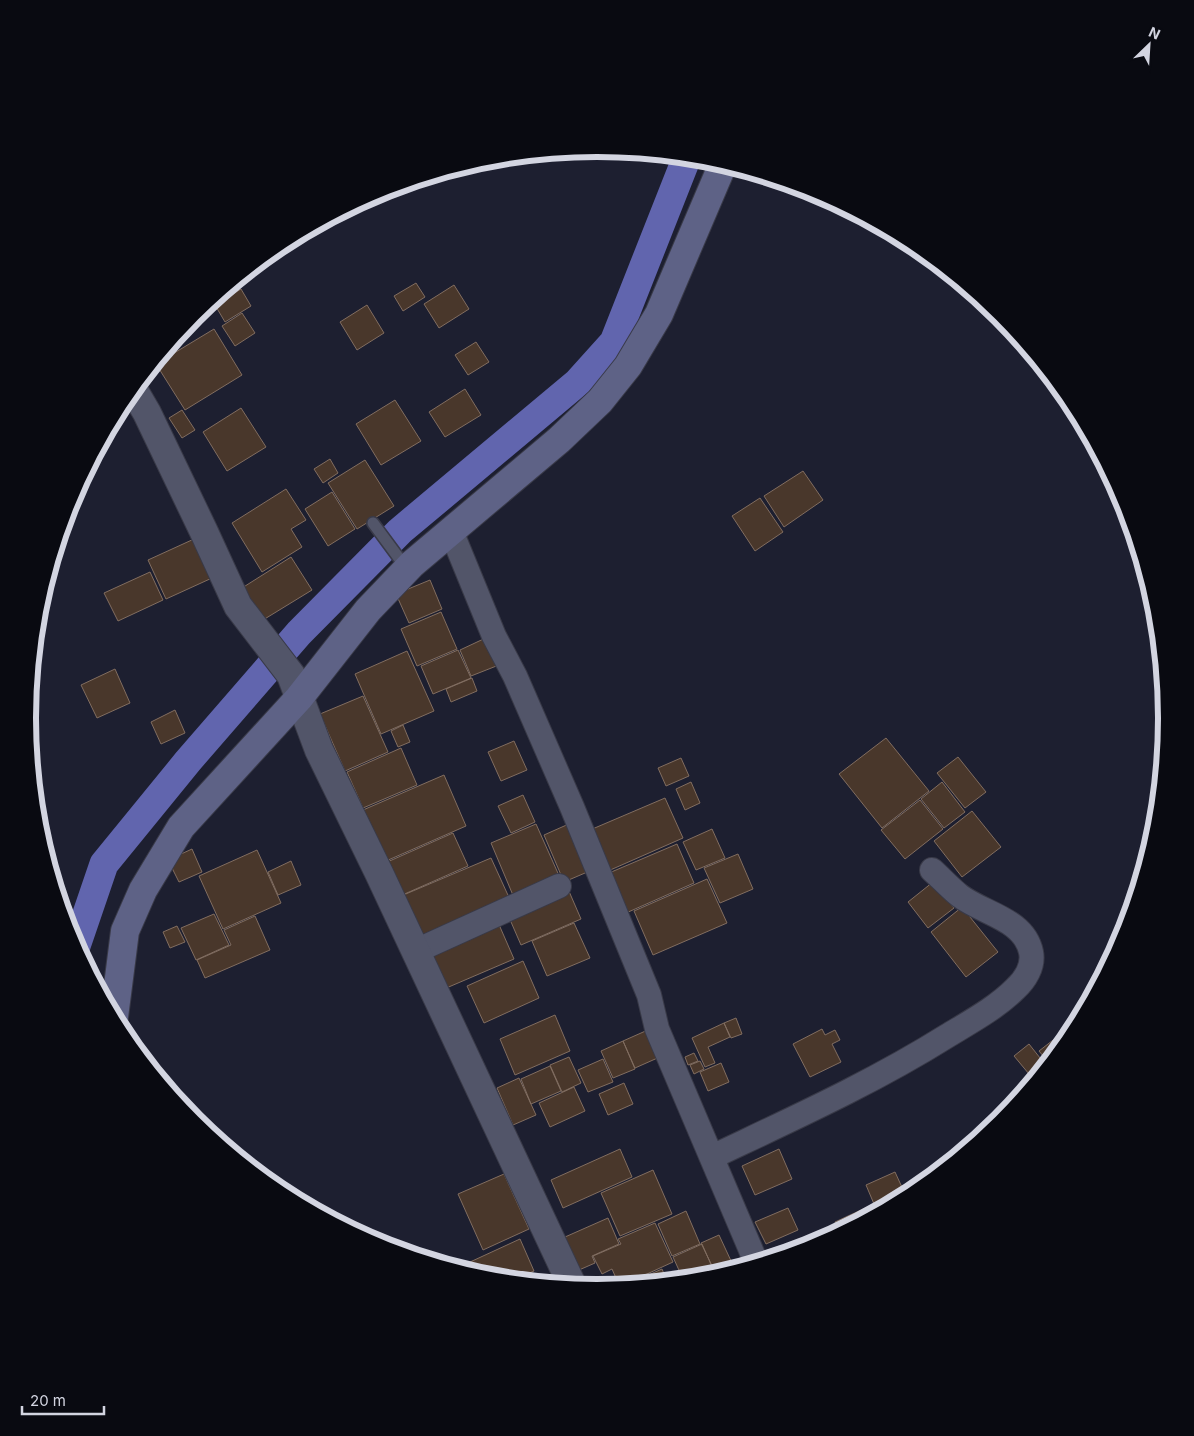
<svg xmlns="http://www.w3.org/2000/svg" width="1194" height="1436" font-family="Inter,sans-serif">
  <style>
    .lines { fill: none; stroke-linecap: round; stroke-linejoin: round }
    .canal { stroke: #6165ae; stroke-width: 29 }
    .building { fill: #49372b; stroke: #816d60 }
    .service-casing { stroke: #393a48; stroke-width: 14 }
    .minor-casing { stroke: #393a48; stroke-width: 26 }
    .tertiary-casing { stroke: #393a48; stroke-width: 30 }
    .secondary-casing { stroke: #393a48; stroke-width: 30 }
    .service { stroke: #525569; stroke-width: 11 }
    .minor { stroke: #525569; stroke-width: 24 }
    .tertiary { stroke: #525569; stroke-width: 28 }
    .secondary { stroke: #5e6286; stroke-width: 28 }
    .rim { fill: none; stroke: #d3d5e1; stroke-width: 6 }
  </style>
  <rect width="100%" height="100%" fill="#1d1f30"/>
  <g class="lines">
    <!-- canal -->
    <path class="canal" d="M76 946 104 864 188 761 299 633 400 531 578 382 614 342 687 157"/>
  </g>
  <!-- building -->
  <path class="building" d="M416 283 425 297 403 311 394 296Z
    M454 285 469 309 439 328 424 304Z
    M241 289 251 306 225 322 215 305Z
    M367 305 384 333 357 350 340 322Z
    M242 313 255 333 235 346 222 326Z
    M214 329 242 375 185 410 156 364Z
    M476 342 489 362 468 375 455 355Z
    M465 389 481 415 445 437 429 412Z
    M395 400 421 441 381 465 356 424Z
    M241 408 266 447 227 471 203 432Z
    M182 410 195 430 182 438 169 418Z
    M330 459 338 473 323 483 314 469Z
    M365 460 394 506 357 529 328 483Z
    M803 471 823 500 784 527 764 496Z
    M286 489 306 520 291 529 302 547 262 572 232 523Z
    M332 492 355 529 328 546 305 509Z
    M760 498 783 532 755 551 732 516Z
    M194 539 212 578 166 599 148 560Z
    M291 557 312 590 263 620 242 588Z
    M150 572 163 600 118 621 104 593Z
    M430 580 442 609 409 623 396 594Z
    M441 612 457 649 417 666 401 629Z
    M492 635 504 663 471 676 460 650Z
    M458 650 471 678 433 694 421 666Z
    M407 651 434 711 381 734 355 674Z
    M115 669 130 703 97 718 81 685Z
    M472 678 477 691 451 702 446 689Z
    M363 696 388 752 345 771 320 714Z
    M175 710 185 733 161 744 151 722Z
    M403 725 410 742 398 747 391 731Z
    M886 738 929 791 882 828 839 774Z
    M514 741 527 770 501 781 488 752Z
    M401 748 417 785 363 808 347 772Z
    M958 757 986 792 965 808 937 773Z
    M681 758 689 776 666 786 658 768Z
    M444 775 466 826 386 861 363 810Z
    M691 782 700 803 685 810 676 789Z
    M942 782 965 812 944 828 921 799Z
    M523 795 535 822 511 833 498 806Z
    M665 798 683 838 608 871 590 830Z
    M920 800 943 829 905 859 881 830Z
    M972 811 1001 847 962 877 934 841Z
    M571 823 592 870 564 882 544 835Z
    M536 824 561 880 515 900 491 843Z
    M712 829 725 858 696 870 683 842Z
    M453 833 468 866 400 896 385 863Z
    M677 844 694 883 626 913 609 873Z
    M192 849 202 872 179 882 168 860Z
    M257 850 281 903 223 929 199 876Z
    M738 854 753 889 720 903 704 868Z
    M491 858 512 904 421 943 401 896Z
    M291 861 301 885 278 895 268 872Z
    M707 879 727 923 653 955 634 911Z
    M933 882 954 908 928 928 908 902Z
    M568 889 581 919 521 945 508 915Z
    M962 907 998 952 966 977 931 932Z
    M214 914 229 945 196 960 181 928Z
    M255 916 270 950 205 978 197 960 231 945 224 930Z
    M497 920 514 959 444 989 427 950Z
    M574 923 590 958 547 976 532 941Z
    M177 926 185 942 170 948 163 932Z
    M523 961 539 998 484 1023 467 986Z
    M555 1015 570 1051 515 1075 500 1039Z
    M736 1018 742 1034 731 1038 724 1023Z
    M724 1023 730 1037 708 1047 715 1063 705 1067 692 1038Z
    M650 1029 662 1056 635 1068 623 1041Z
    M822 1029 825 1035 835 1030 840 1040 832 1044 841 1062 810 1077 793 1044Z
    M1057 1037 1063 1044 1048 1062 1039 1051Z
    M623 1041 635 1069 613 1078 601 1051Z
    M1029 1044 1044 1063 1029 1074 1014 1056Z
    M694 1053 698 1061 688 1065 685 1057Z
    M569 1057 581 1083 562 1092 550 1065Z
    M603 1059 613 1082 588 1092 578 1070Z
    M700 1061 704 1069 694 1074 690 1065Z
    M721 1063 729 1082 708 1091 700 1072Z
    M550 1066 561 1091 531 1104 521 1079Z
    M519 1078 536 1115 513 1125 497 1088Z
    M624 1083 633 1104 608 1115 599 1094Z
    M574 1087 585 1111 550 1127 539 1103Z
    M620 1149 632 1177 563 1208 551 1180Z
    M779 1149 792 1179 755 1195 742 1166Z
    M653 1170 672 1214 620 1236 601 1193Z
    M895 1172 906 1196 839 1231 835 1222 874 1204 866 1185Z
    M504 1174 529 1229 483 1250 458 1194Z
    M788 1208 798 1230 766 1244 755 1222Z
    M686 1211 700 1244 672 1256 658 1224Z
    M608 1218 619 1244 592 1256 595 1263 579 1270 565 1237Z
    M655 1223 673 1262 623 1285H619L612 1269 602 1274 593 1256 621 1244 618 1239Z
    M719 1235 732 1263 714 1270 701 1243Z
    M520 1239 534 1271 516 1279 486 1276 457 1268Z
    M702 1244 713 1269 695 1278 683 1279 673 1257Z
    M662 1269 667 1281 628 1284Z
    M718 1270 719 1273 701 1277Z"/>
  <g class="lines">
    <defs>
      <path id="service" d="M373 523 407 569"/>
      <path id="minor" d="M451 531 494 636 515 676 572 807 649 995 657 1029 756 1262
        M416 951 559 886
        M712 1157C792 1119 872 1083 947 1036 970 1022 996 1008 1015 989 1025 980 1034 966 1031 952 1024 919 984 914 960 896 950 888 942 879 932 870"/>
      <path id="tertiary" d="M133 389 147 413 204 532 238 606 291 675 319 750 379 873 572 1285"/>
      <path id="secondary" d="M114 1017 125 931 143 890 181 827 299 698 368 610 412 564 559 440 600 401 628 366 659 314 723 164"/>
    </defs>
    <!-- service casing -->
    <use href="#service" class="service-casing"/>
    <!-- minor casing -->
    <use href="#minor" class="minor-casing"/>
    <!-- tertiary casing -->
    <use href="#tertiary" class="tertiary-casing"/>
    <!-- secondary casing -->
    <use href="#secondary" class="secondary-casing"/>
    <!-- service -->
    <use href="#service" class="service"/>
    <!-- minor -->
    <use href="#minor" class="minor"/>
    <!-- tertiary -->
    <use href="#tertiary" class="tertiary"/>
    <!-- secondary -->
    <use href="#secondary" class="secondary"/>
  </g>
  <!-- crop -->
  <path d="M0 0H1194V1436H0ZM36 718a561 561 0 1 1 1122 0a561 561 0 1 1-1122 0Z" fill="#090a11" fill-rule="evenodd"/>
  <path class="rim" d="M36 718a561 561 0 1 1 1122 0a561 561 0 1 1-1122 0Z"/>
  <!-- north arrow -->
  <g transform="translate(1149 45) rotate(25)" stroke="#090a11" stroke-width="4" paint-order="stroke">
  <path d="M0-4L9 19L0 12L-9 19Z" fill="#d3d5e1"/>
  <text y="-8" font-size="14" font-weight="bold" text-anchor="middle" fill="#d3d5e1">N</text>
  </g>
  <!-- scale -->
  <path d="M22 1406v8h82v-8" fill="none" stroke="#d3d5e1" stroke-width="2.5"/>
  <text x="30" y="1406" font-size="15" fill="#d3d5e1" stroke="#090a11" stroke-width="4" paint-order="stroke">20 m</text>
</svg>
